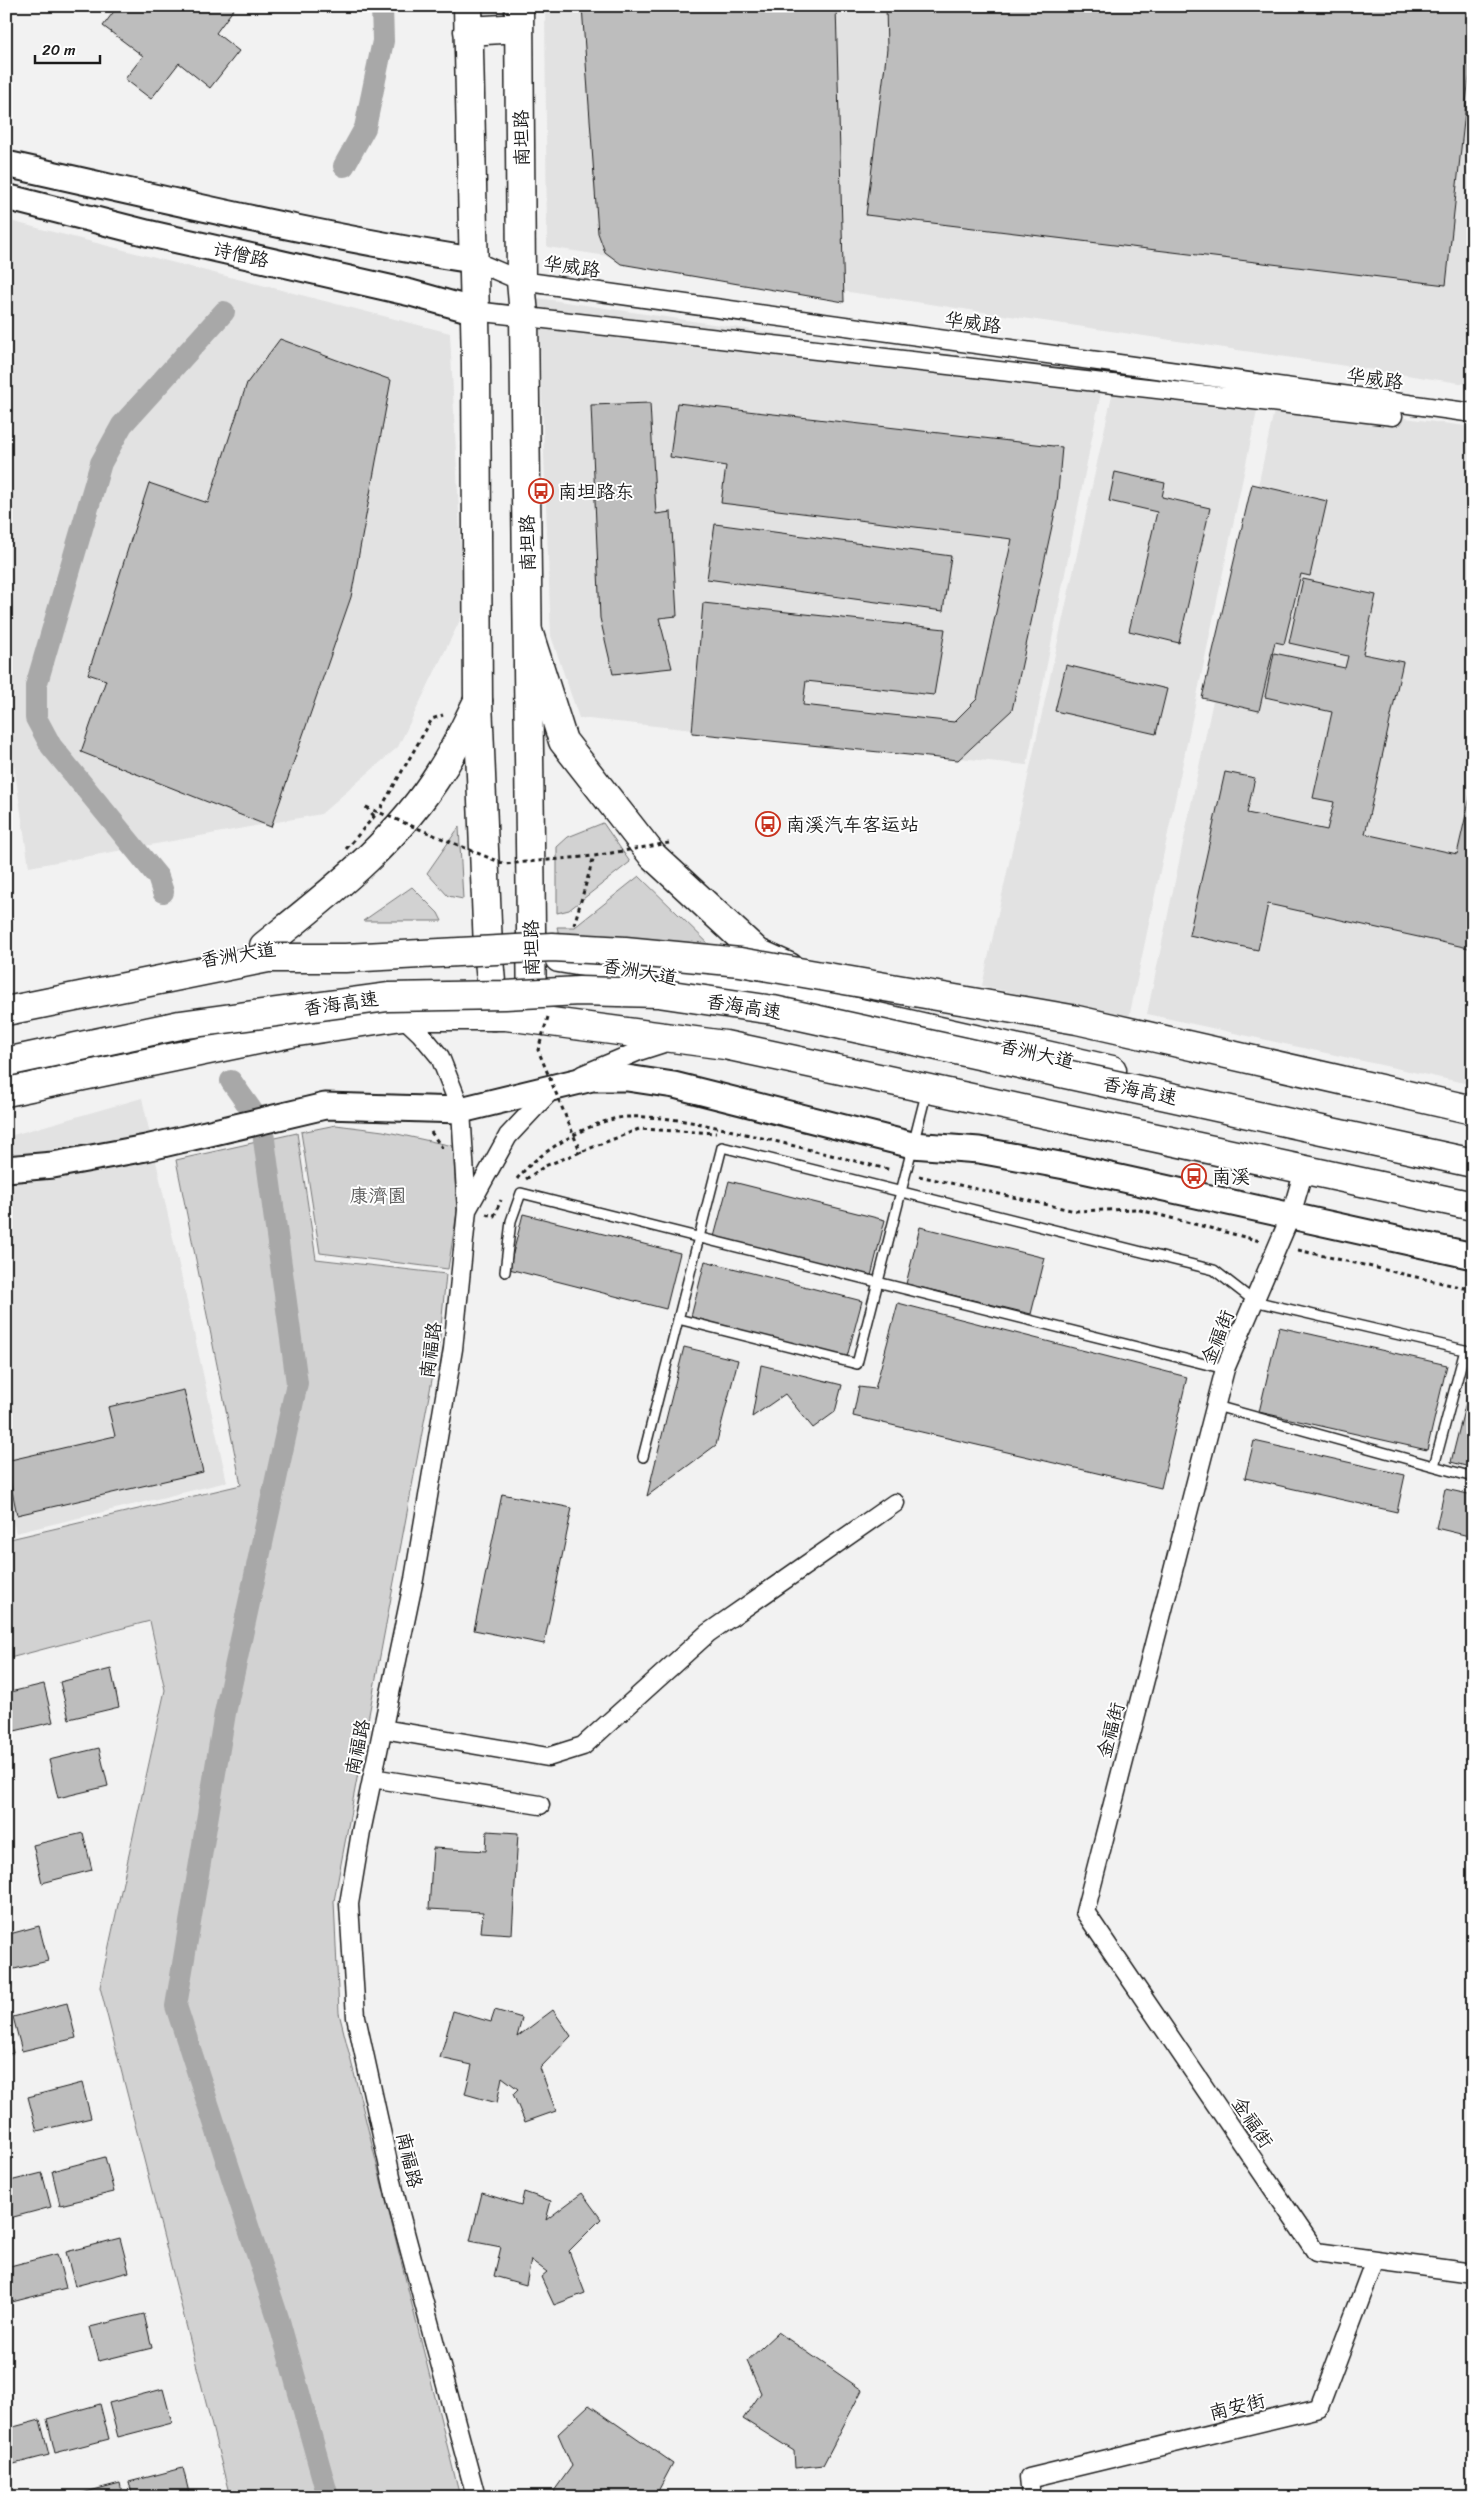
<svg xmlns="http://www.w3.org/2000/svg" width="1479" height="2503" font-family="Sriracha,'LXGW WenKai TC',sans-serif">
  <style>
    .built { fill: #e2e2e2 }
    .green { fill: #d2d2d2; stroke: #777 }
    .lines { fill: none; stroke-linecap: round; stroke-linejoin: round }
    .canal { stroke: #a8a8a8; stroke-width: 22 }
    .building { fill: #bdbdbd; stroke: #1c1c1c }
    .lane-casing { stroke: #1c1c1c; stroke-width: 12 }
    .street-casing { stroke: #1c1c1c; stroke-width: 21 }
    .secondary-casing { stroke: #1c1c1c; stroke-width: 29 }
    .primary-casing { stroke: #1c1c1c; stroke-width: 31 }
    .highway-casing { stroke: #1c1c1c; stroke-width: 31 }
    .path { stroke: #1c1c1c; stroke-width: 3; stroke-dasharray: 4 4; stroke-linecap: butt }
    .lane { stroke: #fff; stroke-width: 9 }
    .street { stroke: #fff; stroke-width: 18 }
    .secondary { stroke: #fff; stroke-width: 25 }
    .primary { stroke: #fff; stroke-width: 28 }
    .highway { stroke: #fff; stroke-width: 28 }
    .highway-bridge-casing { stroke: #1c1c1c; stroke-width: 31; stroke-linecap: butt }
    .path-bridge { stroke: #1c1c1c; stroke-width: 3; stroke-dasharray: 4 4; stroke-linecap: butt }
    .highway-bridge { stroke: #fff; stroke-width: 28 }
    .labels { text-anchor: middle; stroke-width: 4; stroke-linejoin: round; paint-order: stroke }
    .street-label { font-size: 19px; fill: #1c1c1c; stroke: #fff }
    .poi-label { font-size: 19px; fill: #1c1c1c; stroke: #fff; text-anchor: start }
    .park-label { font-size: 19px; fill: #5c5c5c; stroke: #fff }
  </style>
  <rect width="100%" height="100%" fill="#f2f2f2"/>
  <filter id="ink" filterUnits="userSpaceOnUse"><feTurbulence type="fractalNoise" baseFrequency=".02" numOctaves="2"/><feDisplacementMap in="SourceGraphic" scale="10" xChannelSelector="R" yChannelSelector="G"/><feConvolveMatrix kernelMatrix="1 2 1 2 8 2 1 2 1" color-interpolation-filters="sRGB"/></filter>
  <g filter="url(#ink)">
    <!-- built -->
    <path class="built" d="M545 6H1473V385L547 247Z
      M6 220 450 333 464 612 398 747 321 814 29 867 6 711Z
      M538 298 1103 382 1027 765 579 718 551 636Z
      M1116 377 1260 397 1129 1018 982 986Z
      M1276 401 1473 427V1085L1147 1014Z
      M142 1098 227 1482 16 1533 6 1497V1137Z"/>
    <!-- green -->
    <path class="green" d="M603 823 630 862 569 910 557 913V847L568 837Z
      M459 827 463 899 448 896 427 873Z
      M639 876 718 953 559 935 557 927H575Z
      M412 887 438 913 442 921H363Z
      M336 1125 383 1131 453 1146 457 1212 448 1269 320 1253 301 1132Z
      M297 1133 316 1259 446 1274 440 1337 334 1901 339 2013 460 2497H230L100 1987 165 1690 150 1621 6 1659V1540L241 1485 176 1160Z"/>
    <g class="lines">
      <!-- canal -->
      <path class="canal" d="M344 166 365 128 383 41 382 6
        M163 892 158 877 51 746 36 718V686L101 463 122 425 224 312
        M231 1081 262 1125 297 1383 225 1713 176 2006 279 2321 328 2497"/>
    </g>
    <!-- building -->
    <path class="building" d="M118 6H236L216 33 239 51 210 88 179 63 151 99 125 79 143 56 103 26Z
      M582 6H836L844 302 621 264 605 252 598 233Z
      M886 6H1467L1469 76 1446 285 866 215 887 49Z
      M280 339 391 380 351 597 271 827 81 752 106 680 88 674 149 483 208 503 247 383Z
      M650 403 656 514 671 512 677 616 659 618 672 668 613 674 600 618 591 405Z
      M677 403 1062 447 1057 503 1012 710 958 760 692 733 703 603 945 629 934 695 806 681 803 705 954 722 977 699 1012 539 721 503 726 466 670 457Z
      M1115 472 1165 483 1162 497 1210 508 1179 643 1129 631 1157 512 1109 501Z
      M1252 484 1327 501 1310 576 1301 574 1284 644 1275 642 1259 711 1202 698Z
      M715 524 951 556 943 611 707 579Z
      M1303 579 1376 595 1363 654 1403 662 1365 834 1457 854 1473 784V949L1268 904 1258 950 1189 935 1225 772 1255 778 1247 813 1327 830 1334 802 1313 798 1332 712 1265 697 1274 653 1345 668 1348 656 1289 643Z
      M1066 665 1167 689 1156 734 1055 711Z
      M729 1181 885 1220 871 1276 714 1237Z
      M523 1214 680 1253 666 1309 509 1269Z
      M920 1227 1045 1258 1031 1314 906 1284Z
      M705 1261 862 1301 847 1357 691 1317Z
      M898 1303 1187 1377 1161 1488 853 1416 859 1387 875 1389Z
      M1279 1327 1447 1365 1427 1450 1259 1412Z
      M684 1347 738 1360 716 1445 647 1496Z
      M761 1365 842 1385 835 1412 813 1428 785 1394 752 1417Z
      M1473 1374V1468L1451 1462Z
      M184 1390 203 1472 17 1515 6 1461 115 1436 108 1407Z
      M1254 1441 1405 1475 1397 1512 1245 1478Z
      M1445 1489 1473 1495V1537L1436 1528Z
      M502 1494 572 1508 544 1644 474 1630Z
      M111 1669 119 1707 69 1719 60 1682Z
      M44 1684 53 1722 6 1733V1693Z
      M99 1748 108 1786 58 1798 49 1760Z
      M487 1831 518 1833 512 1934 481 1932 483 1912 429 1909 433 1848 486 1851Z
      M83 1833 92 1870 42 1883 33 1845Z
      M39 1926 48 1961 6 1971V1935Z
      M67 2003 76 2038 22 2051 13 2017Z
      M495 2010 522 2018 517 2037 553 2010 571 2036 540 2068 556 2111 525 2122 513 2094 518 2089 502 2077 497 2103 465 2094 472 2065 440 2058 453 2011 491 2022Z
      M6 2027 13 2053 6 2055Z
      M82 2083 91 2118 37 2131 28 2097Z
      M105 2157 114 2192 60 2205 52 2171Z
      M42 2173 51 2207 6 2219V2182Z
      M524 2192 551 2201 546 2220 582 2193 601 2219 569 2251 585 2293 554 2305 541 2277 547 2272 531 2260 526 2285 494 2276 501 2247 470 2241 482 2193 521 2205Z
      M120 2238 129 2272 75 2286 66 2252Z
      M57 2254 66 2288 12 2302 6 2278V2267Z
      M144 2314 152 2348 99 2361 90 2327Z
      M778 2332 862 2390 823 2465 795 2468 794 2451 743 2419 761 2393 747 2361Z
      M163 2389 172 2423 118 2437 109 2403Z
      M100 2404 109 2439 55 2453 47 2419Z
      M589 2405 673 2463 655 2497H563L554 2491 572 2466 558 2434Z
      M40 2420 49 2455 6 2466V2429Z
      M183 2468 190 2497H133L129 2482Z
      M120 2483 123 2497H67Z"/>
    <g class="lines">
      <defs>
        <path id="lane" d="M505 1272 511 1221 521 1193 1225 1369
          M678 1319 857 1364 927 1090
          M1216 1406 1473 1477
          M643 1457 722 1147 1214 1270 1254 1301 1473 1352
          M1434 1466 1465 1350"/>
        <path id="street" d="M472 260 521 281 1473 413
          M475 311 1393 416
          M402 1016 421 1034 440 1057 461 1110 467 1210 453 1349 414 1579 361 1832 349 1904 356 2017 396 2199 476 2497
          M582 1075 639 1051 670 1041
          M1304 1170 1291 1215 1225 1369 1085 1912 1316 2252 1473 2273
          M467 1210 508 1136 554 1087
          M383 1729 548 1757 583 1746 708 1633 895 1503
          M372 1778 540 1805
          M1031 2497 1029 2478 1319 2408 1375 2260"/>
        <path id="secondary" d="M6 164C161 198 316 236 472 260
          M6 197 147 233 411 293 475 311
          M6 1169 53 1165 146 1148 325 1106 461 1110 592 1078H627L674 1085 912 1145 979 1150 1065 1166 1473 1256"/>
        <path id="primary" d="M468 6 476 364 478 701 488 948 494 1016
          M519 6 521 281 524 315 532 1017
          M468 31 519 28"/>
        <path id="highway" d="M529 634 563 741 653 856 758 953 789 967
          M264 946C330 893 397 842 442 769 456 748 466 724 478 701
          M559 958 776 994 1112 1070
          M6 1092 291 1033 402 1016H506L725 1045 1473 1206"/>
      </defs>
      <!-- lane casing -->
      <use href="#lane" class="lane-casing"/>
      <!-- street casing -->
      <use href="#street" class="street-casing"/>
      <!-- secondary casing -->
      <use href="#secondary" class="secondary-casing"/>
      <!-- primary casing -->
      <use href="#primary" class="primary-casing"/>
      <!-- highway casing -->
      <use href="#highway" class="highway-casing"/>
      <!-- path -->
      <path class="path" d="M366 807 375 817
        M381 808 432 719 443 715
        M431 1132 443 1149
        M919 1176 1075 1211 1136 1209 1260 1241
        M517 1179C536 1153 595 1118 627 1117 671 1115 716 1127 758 1137 803 1148 847 1159 891 1170
        M526 1179 545 1166 639 1129 716 1133
        M486 1214 494 1216 501 1200
        M1298 1250 1473 1290"/>
      <!-- lane -->
      <use href="#lane" class="lane"/>
      <!-- street -->
      <use href="#street" class="street"/>
      <!-- secondary -->
      <use href="#secondary" class="secondary"/>
      <!-- primary -->
      <use href="#primary" class="primary"/>
      <!-- highway -->
      <use href="#highway" class="highway"/>
      <defs>
        <path id="highway-bridge" d="M6 1011 268 958H345L552 947 625 951 740 962 1077 1020 1473 1110
          M6 1062 180 1025 388 997 505 995 579 991 658 993 773 1010 1473 1163"/>
      </defs>
      <!-- highway-bridge casing -->
      <use href="#highway-bridge" class="highway-bridge-casing"/>
      <!-- path-bridge -->
      <path class="path-bridge" d="M366 807 504 864 594 856 669 843
        M346 849 378 812
        M574 925 594 856
        M548 1017 538 1050 581 1153"/>
      <!-- highway-bridge -->
      <use href="#highway-bridge" class="highway-bridge"/>
    </g>
  </g>
  <!-- icons -->
  <defs>
    <symbol id="bus-ring" viewBox="-11 -11 22 22"><circle r="9.5" fill="#fff" stroke="#c8321e" stroke-width="1.5"/><path d="M-5-6H5V4H4V6H2V4H-2V6H-4V4H-5ZM-3.5-4V0h7V-4ZM-3.5 1.2v1.5H-2V1.2ZM2 1.2v1.5H3.5V1.2Z" fill="#c8321e"/></symbol>
  </defs>
  <g fill-rule="evenodd">
    <use href="#bus-ring" x="527" y="477" width="28" height="28"/>
    <use href="#bus-ring" x="754" y="810" width="28" height="28"/>
    <use href="#bus-ring" x="1180" y="1162" width="28" height="28"/>
  </g>
  <g class="labels">
    <!-- street labels -->
    <g class="street-label">
      <text transform="translate(521 138) rotate(-91)" y="7">南坦路</text>
      <text transform="translate(241 254) rotate(13)" y="7">诗僧路</text>
      <text transform="translate(572 266) rotate(8)" y="7">华威路</text>
      <text transform="translate(973 322) rotate(8)" y="7">华威路</text>
      <text transform="translate(1375 378) rotate(8)" y="7">华威路</text>
      <text transform="translate(527 543) rotate(-91)" y="7">南坦路</text>
      <text transform="translate(531 948) rotate(-91)" y="7">南坦路</text>
      <text transform="translate(238 954) rotate(-9)" y="7">香洲大道</text>
      <text transform="translate(640 971) rotate(10)" y="7">香洲大道</text>
      <text transform="translate(341 1003) rotate(-8)" y="7">香海高速</text>
      <text transform="translate(744 1006) rotate(9)" y="7">香海高速</text>
      <text transform="translate(1037 1053) rotate(13)" y="7">香洲大道</text>
      <text transform="translate(1140 1090) rotate(12)" y="7">香海高速</text>
      <text transform="translate(1217 1337) rotate(-68)" y="7">金福街</text>
      <text transform="translate(430 1350) rotate(-82)" y="7">南福路</text>
      <text transform="translate(1110 1730) rotate(-75)" y="7">金福街</text>
      <text transform="translate(357 1747) rotate(-78)" y="7">南福路</text>
      <text transform="translate(1253 2122) rotate(56)" y="7">金福街</text>
      <text transform="translate(410 2160) rotate(77)" y="7">南福路</text>
      <text transform="translate(1237 2406) rotate(-14)" y="7">南安街</text>
    </g>
    <!-- poi labels -->
    <g class="poi-label">
      <text x="558" y="498">南坦路东</text>
      <text x="786" y="831">南溪汽车客运站</text>
      <text x="1212" y="1183">南溪</text>
    </g>
    <!-- park labels -->
    <g class="park-label">
      <text x="378" y="1202">康濟園</text>
    </g>
  </g>
  <!-- margin -->
  <rect width="1479" height="2503" fill="none" stroke="#fff" stroke-width="25"/>
  <rect x="12" y="12" width="1454" height="2478" fill="none" stroke="#1c1c1c" stroke-width="2" filter="url(#ink)"/>
  <!-- scale -->
  <path d="M35 55v8h65v-8" fill="none" stroke="#1c1c1c" stroke-width="2.5"/>
  <text x="42" y="55" font-size="15" fill="#1c1c1c" stroke="#ffffff" stroke-width="4" paint-order="stroke">20 m</text>
</svg>
